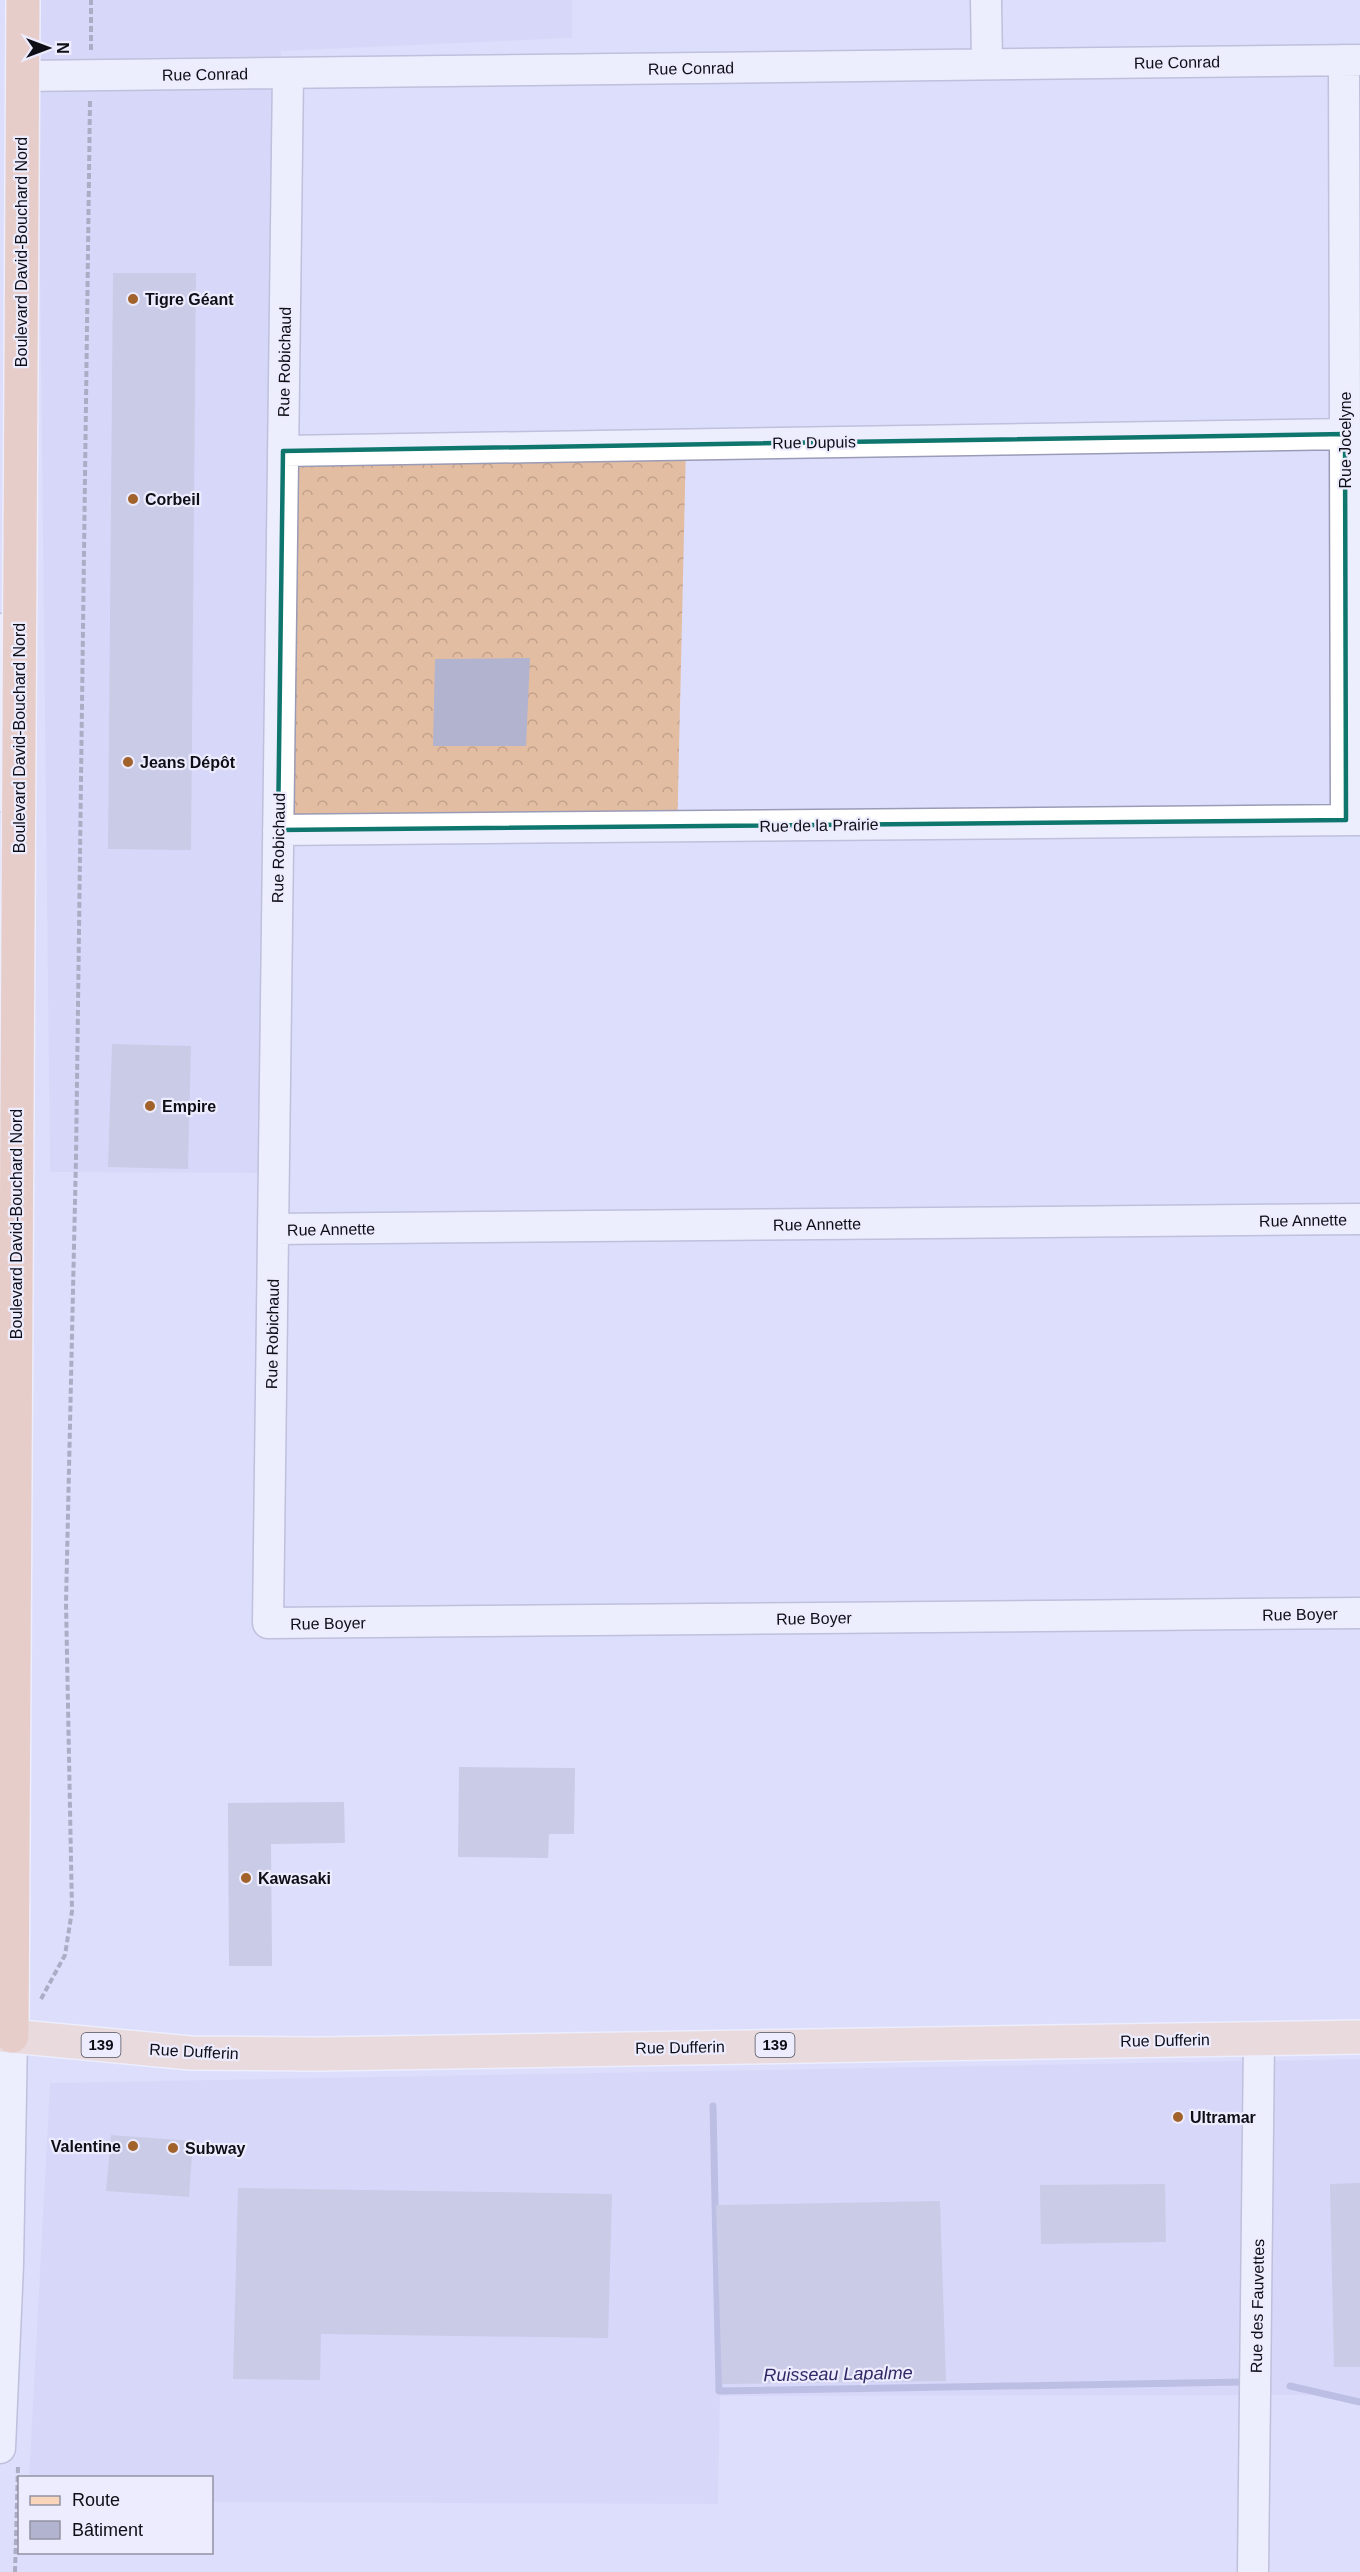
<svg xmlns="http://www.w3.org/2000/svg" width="1360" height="2572" font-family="Arial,sans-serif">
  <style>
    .built { fill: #d0d1f5 }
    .forest { fill: url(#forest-crowns) }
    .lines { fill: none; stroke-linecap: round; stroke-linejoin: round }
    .stream { stroke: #9798c8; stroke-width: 7 }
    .building { fill: #b2b3cf }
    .minor-casing { stroke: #9a9bb6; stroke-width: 33 }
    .major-casing { stroke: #fff; stroke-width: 36 }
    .highway-casing { stroke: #fff; stroke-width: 36 }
    .path { stroke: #717184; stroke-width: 4; stroke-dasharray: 6 3; stroke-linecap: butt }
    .minor { stroke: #fff; stroke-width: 30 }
    .major { stroke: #f8d5bb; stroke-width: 33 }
    .highway { stroke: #f3b98d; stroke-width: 33 }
    .marked { fill: none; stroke: #0f766e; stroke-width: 4.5; stroke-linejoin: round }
    .poi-dot { fill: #a2622c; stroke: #ececfe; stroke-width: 2 }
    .labels { text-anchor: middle; stroke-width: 4.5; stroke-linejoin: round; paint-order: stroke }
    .shield { fill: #ececfe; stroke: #51515c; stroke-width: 1.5 }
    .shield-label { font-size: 15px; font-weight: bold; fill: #0e0e17 }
    .street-label { font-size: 16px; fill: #0e0e17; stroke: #ececfe }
    .poi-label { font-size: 16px; font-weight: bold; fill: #0e0e17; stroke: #ececfe; text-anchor: start }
    .water-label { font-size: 18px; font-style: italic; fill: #2f2a65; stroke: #ececfe }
  </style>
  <defs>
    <pattern id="forest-crowns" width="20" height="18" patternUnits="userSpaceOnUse" patternTransform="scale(1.5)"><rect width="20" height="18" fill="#e3bda2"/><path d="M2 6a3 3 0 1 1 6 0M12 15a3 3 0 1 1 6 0" fill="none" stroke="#c2a18b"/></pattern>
  </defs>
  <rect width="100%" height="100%" fill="#dddefc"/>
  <!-- built -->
  <path class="built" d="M37 0H572V38L281 51 263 846 261 1173 50 1172Z
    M1360 2059V2400L1339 2395 720 2396 718 2504 212 2502V2478H29L50 2083Z"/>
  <!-- forest -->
  <path class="forest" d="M686 446 677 838 287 844 297 449Z"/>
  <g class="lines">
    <!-- stream -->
    <path class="stream" d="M713 2106 719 2391 1242 2382
      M1290 2386 1360 2402"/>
  </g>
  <!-- building -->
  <path class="building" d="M113 273H196L191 850 108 849Z
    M530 658 526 746H433L435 659Z
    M112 1044 191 1046 188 1169 108 1167Z
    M459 1767 575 1768 574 1834H549L548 1858 458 1857Z
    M344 1802 345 1843 271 1844 272 1966H229L228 1803Z
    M111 2135 193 2141 189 2197 106 2191Z
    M1360 2183V2367H1334L1330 2184Z
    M1165 2184 1166 2242 1041 2244 1040 2185Z
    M238 2188 612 2194 608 2338 321 2334 320 2380 233 2379Z
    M940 2201 946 2381 722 2384 716 2205Z"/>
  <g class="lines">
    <defs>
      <path id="minor" d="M986 0 987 64
        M1344 60 1346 820
        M288 73 268 1623 1360 1613
        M22 76 1360 60
        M283 451 1345 434
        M0 629V796
        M278 830 1360 820
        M273 1229 1360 1219
        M0 2448 8 2265 12 2036
        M1253 2572 1259 2039"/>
      <path id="major" d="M0 2035 191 2053 319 2054 1360 2037"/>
      <path id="highway" d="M12 2036 23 0"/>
    </defs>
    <!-- minor casing -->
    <use href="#minor" class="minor-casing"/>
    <!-- major casing -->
    <use href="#major" class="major-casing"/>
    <!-- highway casing -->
    <use href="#highway" class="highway-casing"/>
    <!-- path -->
    <path class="path" d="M91 50V0
      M41 1999 65 1955 72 1911 66 1603 76 1157 90 100
      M15 2572 18 2467"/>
    <!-- minor -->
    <use href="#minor" class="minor"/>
    <!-- major -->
    <use href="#major" class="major"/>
    <!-- highway -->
    <use href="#highway" class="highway"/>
  </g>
  <!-- marked area -->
  <path d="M0 0H1360V2572H0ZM1345 434 1346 820 278 830 283 451Z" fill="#dddefc" fill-opacity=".55" fill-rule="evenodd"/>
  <path class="marked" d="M1345 434 1346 820 278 830 283 451Z"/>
  <!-- markers -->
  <g class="poi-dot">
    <circle cx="133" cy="299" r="6"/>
    <circle cx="133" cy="499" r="6"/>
    <circle cx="128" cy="762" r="6"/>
    <circle cx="150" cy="1106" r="6"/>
    <circle cx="246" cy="1878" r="6"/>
    <circle cx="1178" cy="2117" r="6"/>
    <circle cx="133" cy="2146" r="6"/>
    <circle cx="173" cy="2148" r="6"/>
  </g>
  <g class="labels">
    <!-- shield labels -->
    <g class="shield">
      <rect x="81.5" y="2033" width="39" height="24" rx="4.5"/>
      <rect x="755.5" y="2033" width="39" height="24" rx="4.5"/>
    </g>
    <g class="shield-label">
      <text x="101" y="2050">139</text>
      <text x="775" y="2050">139</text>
    </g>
    <!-- street labels -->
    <g class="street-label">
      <text transform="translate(1177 62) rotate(-1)" y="6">Rue Conrad</text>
      <text transform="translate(691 68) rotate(-1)" y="6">Rue Conrad</text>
      <text transform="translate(205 74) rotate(-1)" y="6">Rue Conrad</text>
      <text transform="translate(21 252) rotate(-90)" y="6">Boulevard David-Bouchard Nord</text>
      <text transform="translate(284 362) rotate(-89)" y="6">Rue Robichaud</text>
      <text transform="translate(1345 440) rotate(-90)" y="6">Rue Jocelyne</text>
      <text transform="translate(814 442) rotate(-1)" y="6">Rue Dupuis</text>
      <text transform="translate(19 738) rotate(-90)" y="6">Boulevard David-Bouchard Nord</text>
      <text transform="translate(819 825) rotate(-1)" y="6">Rue de la Prairie</text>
      <text transform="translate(278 848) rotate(-89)" y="6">Rue Robichaud</text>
      <text transform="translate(1303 1220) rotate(-1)" y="6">Rue Annette</text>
      <text transform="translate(16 1224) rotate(-90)" y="6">Boulevard David-Bouchard Nord</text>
      <text transform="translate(817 1224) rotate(-1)" y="6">Rue Annette</text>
      <text transform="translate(331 1229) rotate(-1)" y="6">Rue Annette</text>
      <text transform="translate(272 1334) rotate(-89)" y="6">Rue Robichaud</text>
      <text transform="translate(1300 1614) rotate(-1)" y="6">Rue Boyer</text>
      <text transform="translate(814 1618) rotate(-1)" y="6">Rue Boyer</text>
      <text transform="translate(328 1623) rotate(-1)" y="6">Rue Boyer</text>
      <text transform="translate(1165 2040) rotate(-1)" y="6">Rue Dufferin</text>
      <text transform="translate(680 2047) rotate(-1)" y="6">Rue Dufferin</text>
      <text transform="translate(194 2051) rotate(3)" y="6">Rue Dufferin</text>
      <text transform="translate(1257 2306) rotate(-89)" y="6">Rue des Fauvettes</text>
    </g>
    <!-- poi labels -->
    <g class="poi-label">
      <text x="145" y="305">Tigre Géant</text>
      <text x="145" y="505">Corbeil</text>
      <text x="140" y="768">Jeans Dépôt</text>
      <text x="162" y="1112">Empire</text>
      <text x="258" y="1884">Kawasaki</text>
      <text x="1190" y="2123">Ultramar</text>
      <text x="121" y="2152" text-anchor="end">Valentine</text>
      <text x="185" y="2154">Subway</text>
    </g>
    <!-- water labels -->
    <g class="water-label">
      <text transform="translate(838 2374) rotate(-1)" y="6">Ruisseau Lapalme</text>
    </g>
  </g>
  <!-- legend -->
  <rect x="18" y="2476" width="195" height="78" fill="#ececfe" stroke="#9393a2" stroke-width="1.5"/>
  <rect x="30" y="2496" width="30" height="9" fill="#f8d5bb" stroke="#9393a2" stroke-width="1.5"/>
  <text x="72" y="2506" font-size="18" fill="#0e0e17">Route</text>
  <rect x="30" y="2521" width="30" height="18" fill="#b2b3cf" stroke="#9393a2" stroke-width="1.5"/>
  <text x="72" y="2536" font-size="18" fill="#0e0e17">Bâtiment</text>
  <!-- north arrow -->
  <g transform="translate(48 48) rotate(90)" stroke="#ececfe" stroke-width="4.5" paint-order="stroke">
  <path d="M0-4.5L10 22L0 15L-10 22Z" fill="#0e0e17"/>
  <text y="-9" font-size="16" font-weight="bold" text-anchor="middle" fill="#0e0e17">N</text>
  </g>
</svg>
